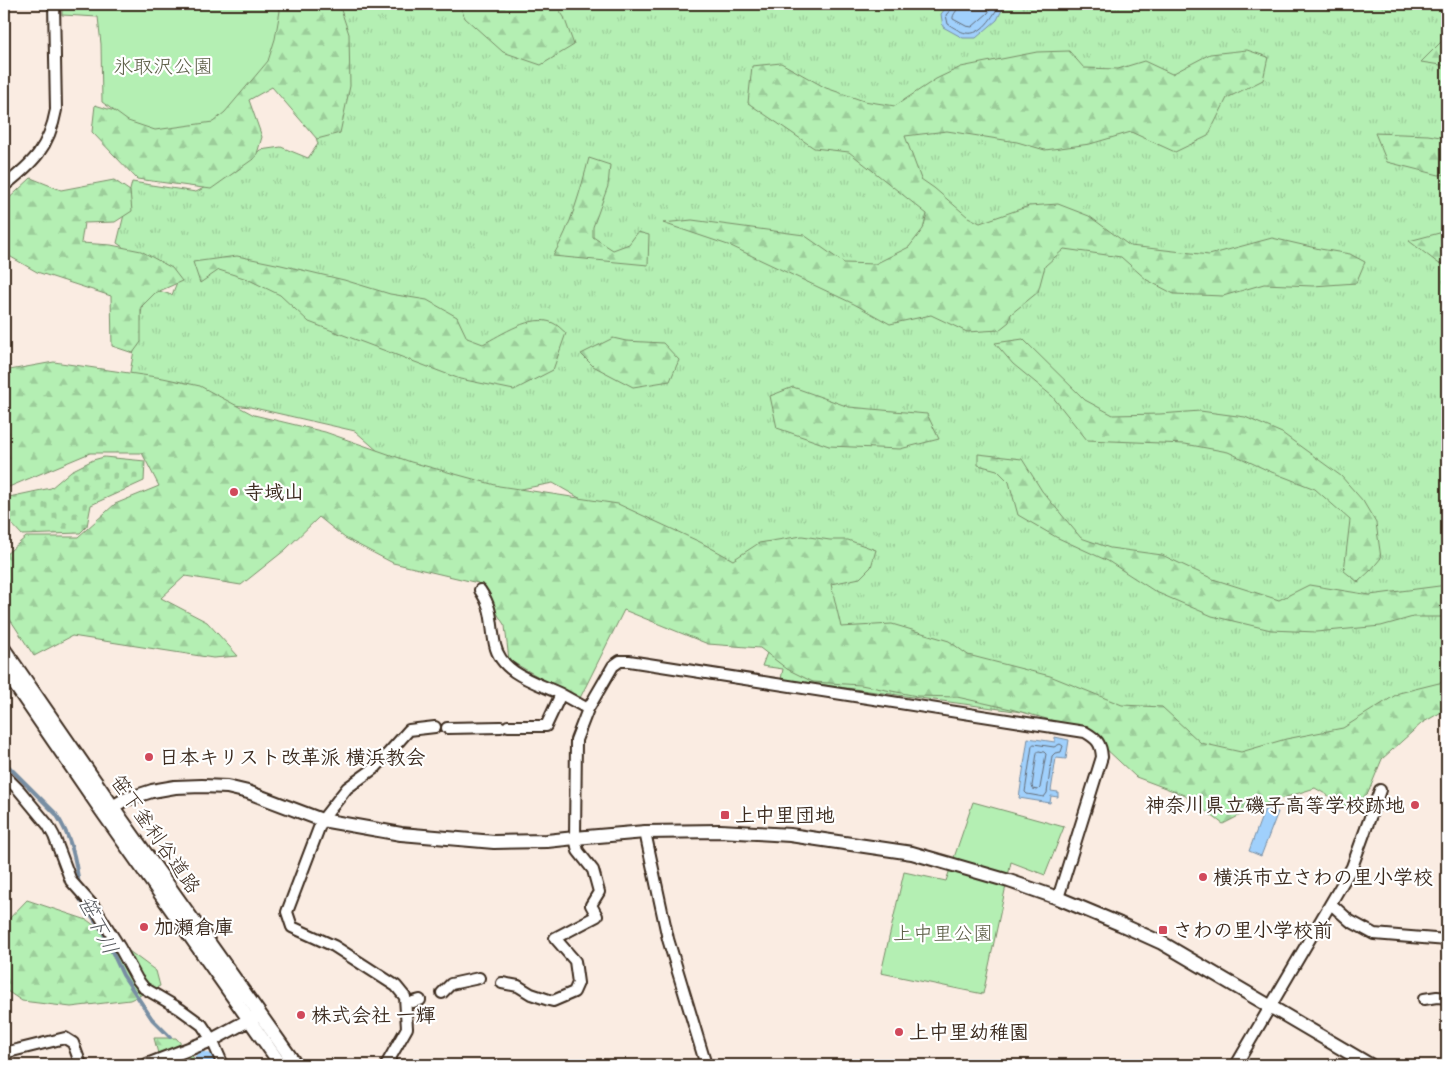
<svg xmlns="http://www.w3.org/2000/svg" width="1451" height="1069" font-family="Caveat,'Klee One',sans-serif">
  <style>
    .grass { fill: url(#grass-tufts); stroke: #788c68 }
    .forest { fill: url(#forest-firs); stroke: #788c68 }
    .cemetery { fill: url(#cemetery-stones); stroke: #788c68 }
    .park { fill: #b4efb3; stroke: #788c68 }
    .water { fill: #a0d0fc; stroke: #788ea3 }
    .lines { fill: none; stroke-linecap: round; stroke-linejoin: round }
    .shore { stroke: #636c77; stroke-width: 1 }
    .stream { stroke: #788ea3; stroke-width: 4 }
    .river { stroke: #a0d0fc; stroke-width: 22 }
    .minor-casing { stroke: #3b2a1e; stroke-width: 14 }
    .tertiary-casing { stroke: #3b2a1e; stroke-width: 16 }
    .minor { stroke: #fff; stroke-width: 10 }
    .tertiary { stroke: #fff; stroke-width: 12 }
    .poi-dot { fill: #d1495b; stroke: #fff; stroke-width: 2 }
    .labels { text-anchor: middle; stroke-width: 4.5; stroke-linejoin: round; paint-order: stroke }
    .park-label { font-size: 20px; fill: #595b43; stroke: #fff }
    .poi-label { font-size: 20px; font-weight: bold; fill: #3b2a1e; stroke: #fff; text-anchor: start }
    .street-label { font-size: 20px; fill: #3b2a1e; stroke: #fff }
    .water-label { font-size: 21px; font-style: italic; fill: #595c61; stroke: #fff }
  </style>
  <defs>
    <pattern id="grass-tufts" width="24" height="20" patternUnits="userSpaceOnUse" patternTransform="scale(1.25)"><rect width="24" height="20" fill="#b4efb3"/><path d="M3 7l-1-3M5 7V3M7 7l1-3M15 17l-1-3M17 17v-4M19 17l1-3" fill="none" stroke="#9ccd9a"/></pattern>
    <pattern id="forest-firs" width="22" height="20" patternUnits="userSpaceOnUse" patternTransform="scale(1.25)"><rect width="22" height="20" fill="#b4efb3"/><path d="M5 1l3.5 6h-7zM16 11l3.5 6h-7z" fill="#9ccd9a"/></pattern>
    <pattern id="cemetery-stones" width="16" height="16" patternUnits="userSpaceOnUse" patternTransform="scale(1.25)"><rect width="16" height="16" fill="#b4efb3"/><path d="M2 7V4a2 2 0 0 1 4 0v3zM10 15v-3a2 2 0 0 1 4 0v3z" fill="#9ccd9a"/></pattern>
  </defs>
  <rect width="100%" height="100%" fill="#faece2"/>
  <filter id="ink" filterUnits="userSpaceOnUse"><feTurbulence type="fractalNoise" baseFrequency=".02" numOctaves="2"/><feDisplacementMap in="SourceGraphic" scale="10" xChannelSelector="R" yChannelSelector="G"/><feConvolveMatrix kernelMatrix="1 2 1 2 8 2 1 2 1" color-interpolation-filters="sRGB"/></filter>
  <g filter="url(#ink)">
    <!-- grass -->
    <path class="grass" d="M293 4H1447V684L1311 769 1095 722 781 679 783 669 762 666 768 650 597 508 553 483 500 493 387 459 355 431 250 407 143 394 130 372 146 287 172 295 179 277 146 263 117 243 132 182 196 192 233 173 260 150 281 147 308 158 318 144 307 107Z"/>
    <!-- forest -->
    <path class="forest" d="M214 4H339L349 34 350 86 340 133 317 139 272 87 249 100 262 137 256 157 211 189 137 179 92 132 95 105 140 119Z
      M459 4H555L564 17 574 45 541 65 503 52 465 18Z
      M1447 36V66L1421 62Z
      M1247 50 1268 57 1263 80 1227 98 1208 136 1175 152 1131 132 1090 144 1045 150 1017 142 947 131 905 136 921 179 934 188 968 217 980 223 1029 206 1058 204 1089 216 1130 246 1209 255 1272 238 1320 249 1350 254 1365 262 1356 283 1313 286 1264 284 1223 296 1174 294 1147 280 1121 257 1064 249 1045 266 1038 292 1011 314 1009 322 999 330 967 332 931 315 890 324 854 304 731 246 663 223 692 220 804 235 844 263 875 264 909 247 923 229 927 214 849 152 814 148 748 103 752 66 781 63 826 88 864 101 895 106 936 79 961 67 1037 52 1069 51 1084 68 1118 69 1144 61 1172 74 1210 54Z
      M1375 133 1428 135 1447 138V174L1439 175 1387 162Z
      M589 158 610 165 608 186 593 227V237L613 250 629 244 638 232 649 235 648 265 553 256C571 226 580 192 589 158Z
      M31 178 61 190 114 180 130 191 132 211 115 222 84 223 81 243 111 245 141 251 172 268 182 281 155 293 141 307V342L133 353 112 346 111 296 37 272 4 253V203Z
      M1447 231V266L1438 263 1409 241Z
      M237 256 281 265 344 280 390 294 427 300 457 317 467 338 483 344C501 335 532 313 553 323 558 325 562 330 566 333L553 370 514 390 460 379 309 322 280 295 247 279 219 270 200 283 193 262Z
      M613 338 626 341 663 343 679 360 670 381 633 387 593 366 581 354Z
      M1023 339 1085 400 1113 415 1160 414 1200 411 1245 417 1282 433 1341 476 1363 501 1376 523 1381 558 1371 570 1358 582 1344 571 1350 520 1315 489 1269 471 1228 452 1185 444 1087 440 1052 396 1013 364 995 343Z
      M54 362 163 378 200 386 254 415 325 432 411 462 499 486 618 504 700 542 733 560 759 543 802 536 830 540H848L876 550 871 567 860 578 831 584 841 627 892 624 949 641 968 655 1050 676 1122 705 1162 707 1201 743 1241 752 1286 739 1343 728 1399 693 1447 681V709L1422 723 1382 759 1368 793 1351 809 1315 788 1258 806 1223 824 1184 795 1136 777 1086 730 1011 709 957 697 917 696 861 685 813 682 787 669 760 648 708 644 624 610 579 700 509 660 505 626 478 583 393 563 345 538 319 517 285 550 241 585 185 576 161 598 207 622 238 656 213 658 72 636 34 656 4 610V556L26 537H78L115 504 159 486 142 453H90L4 489V371Z
      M793 387 849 407 927 414 939 439 900 449 829 446 777 428 770 396Z
      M978 454 1022 459 1042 491 1081 538 1110 548 1162 555 1213 579 1279 600 1309 585 1370 595 1447 585V617H1413L1381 626 1316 632 1271 630 1212 616 1156 592 1108 561 1056 537 1018 515 1009 482 997 470 978 465Z
      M27 900 87 920 156 971 160 986 130 1000 71 1007 22 1001 4 989V924Z
      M154 1038H176L200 1065H161Z"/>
    <!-- cemetery -->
    <path class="cemetery" d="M104 457 145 461 144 481 91 505 87 526 80 533 22 535 11 523 9 497 51 488 71 471 93 460Z"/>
    <!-- park -->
    <path class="park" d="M62 4H278L280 11 275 39 268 61 225 112 213 122 155 130 128 121 102 102 101 44 98 17 62 15Z
      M973 802 1064 827 1045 875 1011 862 983 994 881 973 904 872 946 881Z"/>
    <!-- water -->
    <path class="water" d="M949 4H1005L997 20 976 38H963L943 27 941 14Z
      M1055 737 1069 740 1066 759 1056 758 1051 791 1058 792V797L1051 796 1050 803 1019 798 1028 738 1055 742Z
      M1265 808 1278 812 1261 856 1249 851Z"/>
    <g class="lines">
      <!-- shore -->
      <path class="shore" d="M952 4V8L946 15 948 24C953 27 960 32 966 33 982 36 993 16 1000 4
        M959 4C959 10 952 14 953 19L966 26 972 27 988 13 993 4
        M1034 744 1054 747 1060 744 1063 746 1061 752 1055 753 1052 756 1047 793 1044 797 1027 794 1025 792 1032 746Z
        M1039 751 1044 752 1046 754 1040 788 1038 790 1033 789 1032 786 1037 753Z"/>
      <!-- stream -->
      <path class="stream" d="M4 762 56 814C71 837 76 859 79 886
        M80 895V899L102 930 123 975 152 1019 170 1037"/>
      <!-- river -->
      <path class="river" d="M204 1063 205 1065"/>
      <defs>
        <path id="minor" d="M4 186C33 163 49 148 56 110L54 4
          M480 590C494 611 490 622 495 645 501 674 538 683 561 694
          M508 726H546L561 694 588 709
          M447 728 501 727
          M4 775 19 790 48 825 54 836 71 881 95 908 120 948 137 979 144 988 180 1009 202 1025 212 1040 223 1065
          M645 832 668 939 706 1065
          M1331 904 1350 921 1374 934 1447 940
          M502 983 518 986 531 994 549 1000 553 1001 574 992 578 983 575 961 555 938 597 916 591 905 599 892 593 870 578 851 575 838 576 740 588 709 613 666 620 661H629L1085 732C1097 739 1101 743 1102 757L1058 898
          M442 993 451 984 479 978
          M1424 999 1437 997 1447 998
          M413 1002 420 1000
          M4 1053 65 1038 73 1043 81 1065
          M386 1065 407 1028 405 997 396 986 334 946 292 927 287 912 322 820 347 788 376 767 409 730 435 727
          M1236 1065 1352 867 1380 790"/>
        <path id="tertiary" d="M4 649 122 820 296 1065
          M4 669 103 813 281 1065
          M103 813 124 800 152 791 175 787 202 786 227 787 248 792 322 820 401 834 494 842 547 841 575 838 645 832 720 831 790 835 912 853 1009 881 1058 898 1120 924 1162 943 1370 1065
          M147 1065 212 1040 256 1016"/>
      </defs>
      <!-- minor casing -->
      <use href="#minor" class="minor-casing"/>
      <!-- tertiary casing -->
      <use href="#tertiary" class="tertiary-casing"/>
      <!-- minor -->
      <use href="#minor" class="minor"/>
      <!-- tertiary -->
      <use href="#tertiary" class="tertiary"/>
    </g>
  </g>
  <!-- markers -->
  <g class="poi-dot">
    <circle cx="234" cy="492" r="5"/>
    <circle cx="149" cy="757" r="5"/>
    <circle cx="1415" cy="805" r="5"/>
    <rect x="720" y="810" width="10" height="10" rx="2.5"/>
    <circle cx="1203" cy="877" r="5"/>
    <circle cx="144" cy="927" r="5"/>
    <rect x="1158" y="925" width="10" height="10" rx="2.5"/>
    <circle cx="301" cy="1015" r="5"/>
    <circle cx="899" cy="1032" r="5"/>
  </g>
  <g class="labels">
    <!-- park labels -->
    <g class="park-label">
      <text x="163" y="73">氷取沢公園</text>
      <text x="943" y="940">上中里公園</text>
    </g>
    <!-- poi labels -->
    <g class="poi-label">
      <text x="244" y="499">寺域山</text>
      <text x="159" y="764">日本キリスト改革派 横浜教会</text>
      <text x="1405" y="812" text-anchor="end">神奈川県立磯子高等学校跡地</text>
      <text x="735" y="822">上中里団地</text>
      <text x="1213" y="884">横浜市立さわの里小学校</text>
      <text x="154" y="934">加瀬倉庫</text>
      <text x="1173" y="937">さわの里小学校前</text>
      <text x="311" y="1022">株式会社 一輝</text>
      <text x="909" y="1039">上中里幼稚園</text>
    </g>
    <!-- street labels -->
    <g class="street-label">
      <text transform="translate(156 834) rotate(55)" y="7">笹下釜利谷道路</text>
    </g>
    <!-- water labels -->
    <g class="water-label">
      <text transform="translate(98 925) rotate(63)" y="7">笹下川</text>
    </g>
  </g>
  <!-- margin -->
  <rect width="1451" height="1069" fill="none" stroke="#fff" stroke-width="20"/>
  <rect x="10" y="10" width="1431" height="1049" fill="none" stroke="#3b2a1e" stroke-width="2" filter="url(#ink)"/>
</svg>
